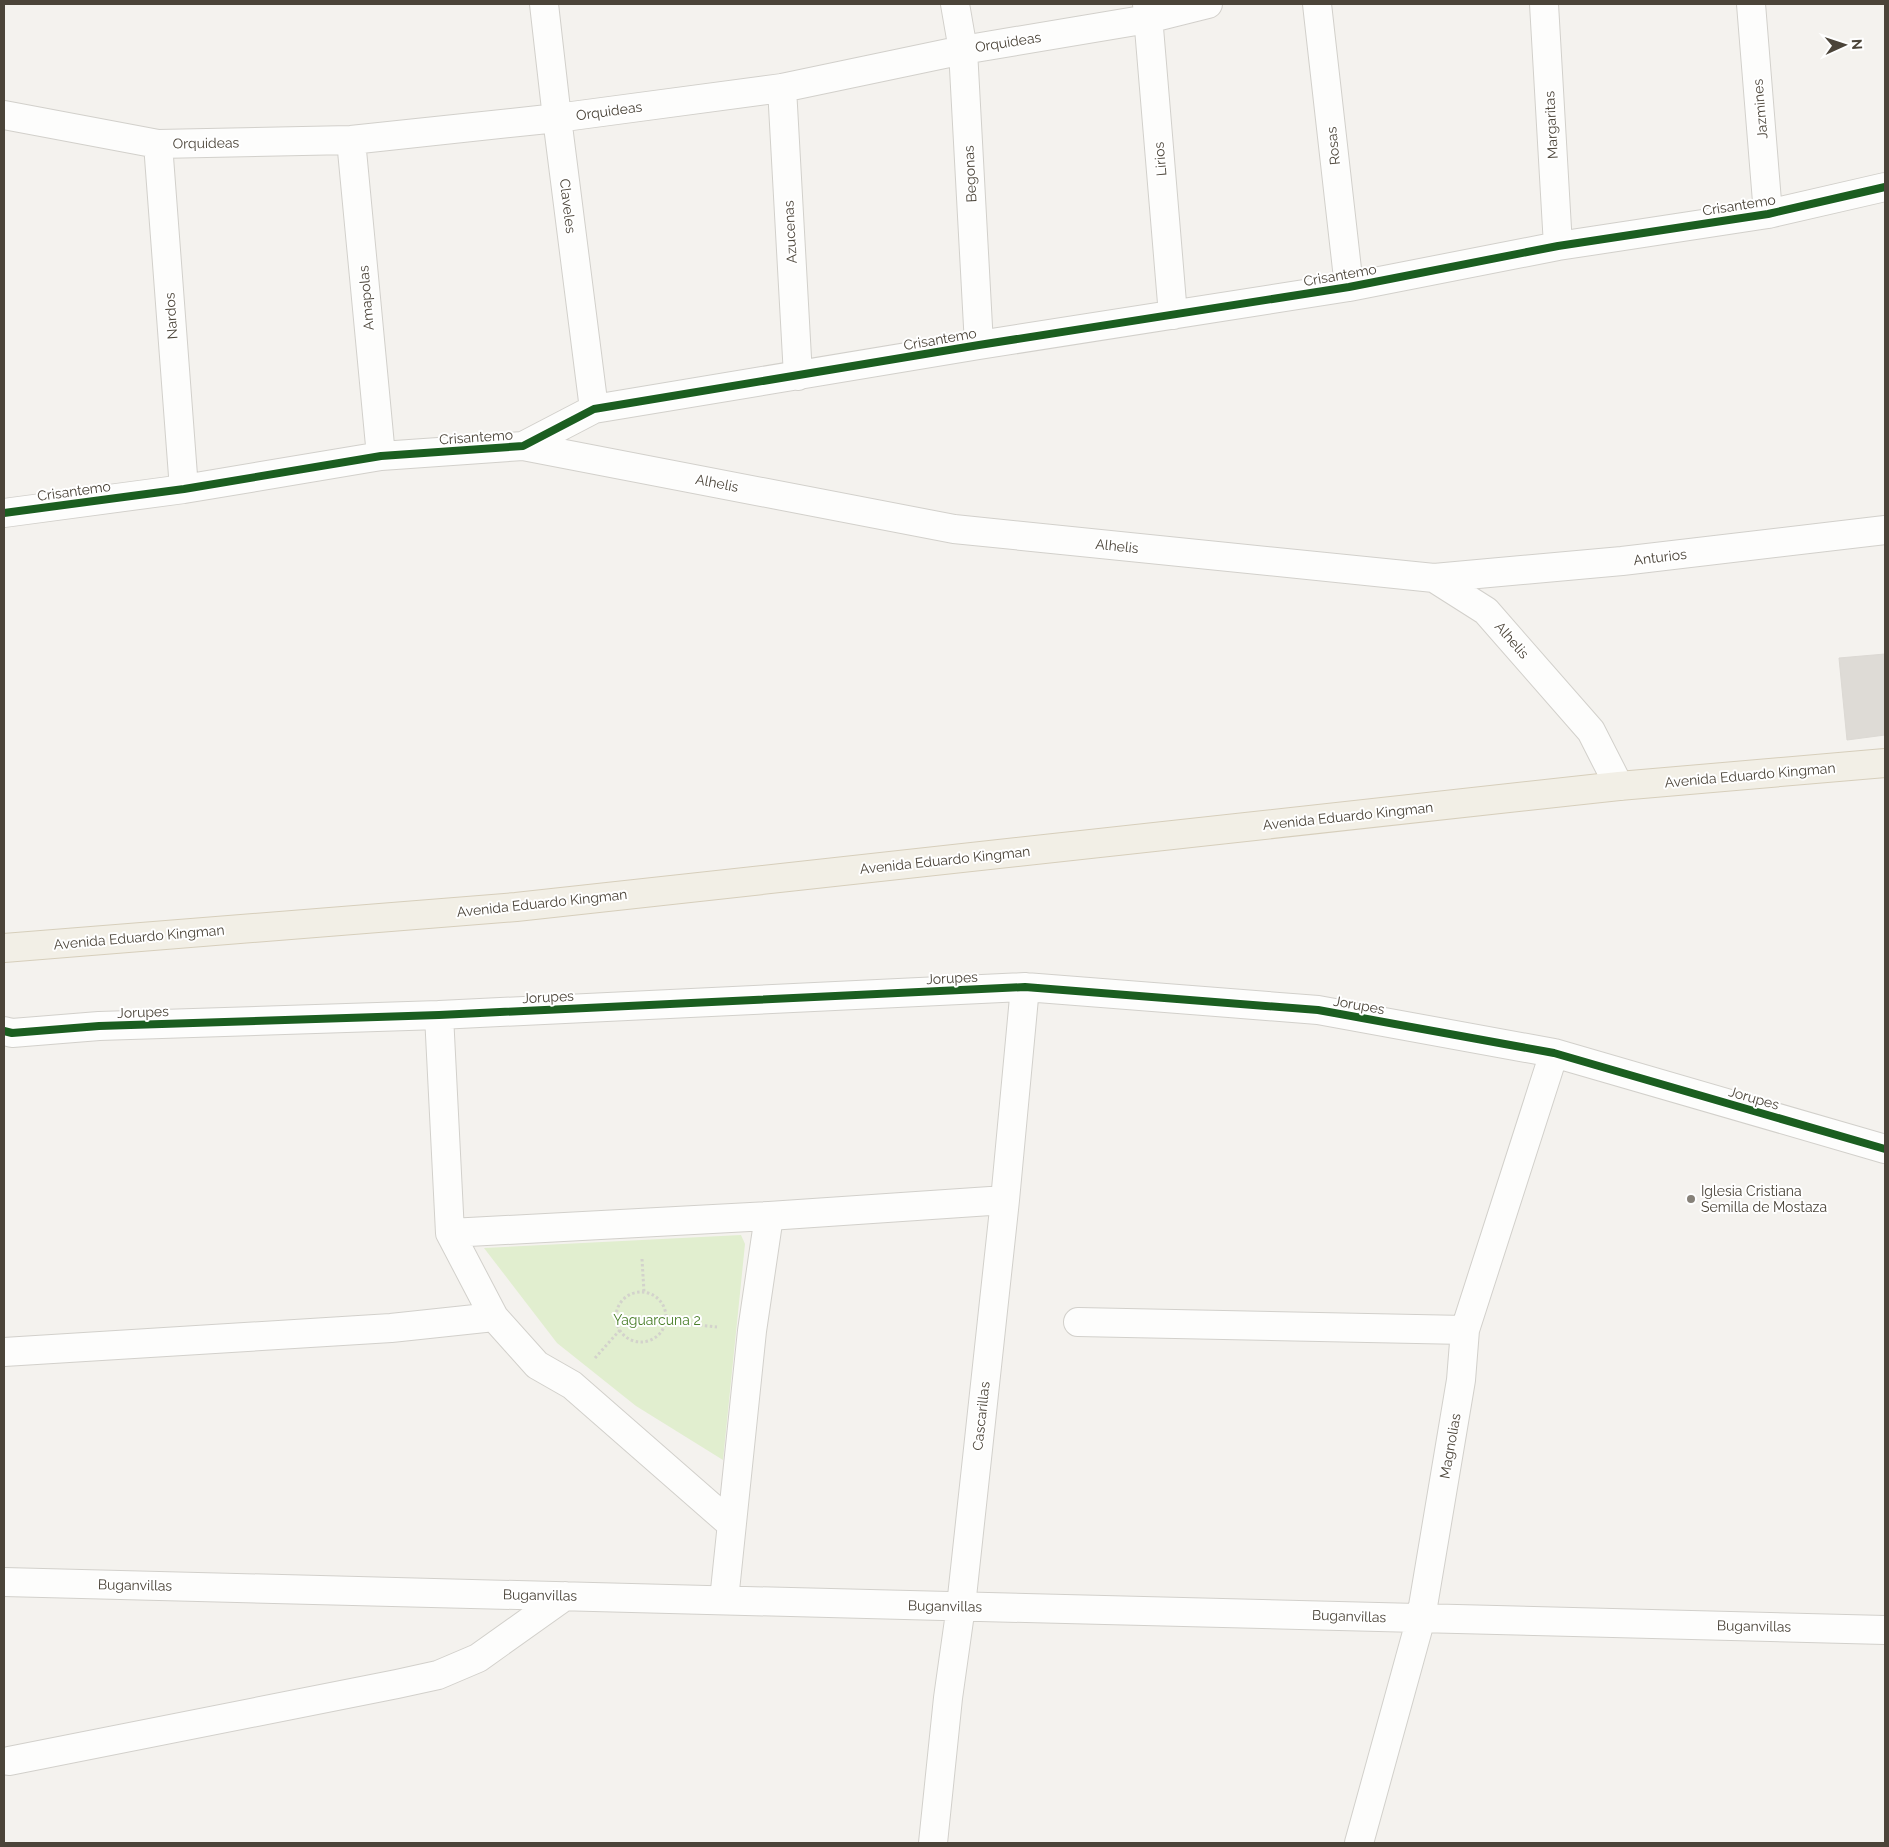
<svg xmlns="http://www.w3.org/2000/svg" width="1889" height="1847" font-family="Raleway,sans-serif">
  <style>
    .green { fill: #e1eecf }
    .building { fill: #dedbd6; stroke: #dcd9d4 }
    .lines { fill: none; stroke-linecap: round; stroke-linejoin: round }
    .minor-casing { stroke: #d2d0cb; stroke-width: 30 }
    .major-casing { stroke: #d6cebb; stroke-width: 30 }
    .path { stroke: #d3d2cc; stroke-width: 3; stroke-dasharray: 2.5 2.5; stroke-linecap: butt }
    .minor { stroke: #fdfdfc; stroke-width: 28 }
    .major { stroke: #f2efe6; stroke-width: 28 }
    .cycleway-casing { stroke: #fff; stroke-width: 11 }
    .cycleway { stroke: #1b5e20; stroke-width: 8 }
    .poi-dot { fill: #868178; stroke: #fff; stroke-width: 2 }
    .labels { text-anchor: middle; stroke-width: 4; stroke-linejoin: round; paint-order: stroke }
    .street-label { font-size: 14px; fill: #4b4439; stroke: #fff }
    .poi-label { font-size: 14px; fill: #4b4439; stroke: #fff; text-anchor: start }
    .park-label { font-size: 14px; fill: #4a7f2a; stroke: #fff }
  </style>
  <rect width="100%" height="100%" fill="#f4f2ee"/>
  <!-- green -->
  <path class="green" d="M741 1235 745 1244 723 1460 636 1406 557 1343 484 1248Z"/>
  <!-- building -->
  <path class="building" d="M1885 654V735L1847 740 1839 658Z"/>
  <g class="lines">
    <defs>
      <path id="minor" d="M544 4 557 118 594 409
        M955 4 963 50 979 345
        M1147 4 1173 315
        M1317 4 1349 287
        M1544 4 1558 246
        M1751 4 1768 214
        M782 88 798 376
        M4 115 158 144 351 140 557 118 782 88 963 50 1148 19 1208 4
        M351 140 381 456
        M158 144 184 489
        M523 446 954 529 1434 578 1486 611 1591 731 1619 786
        M4 513 184 489 381 456 523 446 594 409 979 345 1349 287 1558 246 1768 214 1885 187
        M1434 578 1622 561 1885 530
        M439 1015 450 1233 494 1317 537 1365 572 1385 731 1524
        M4 1031 12 1033 99 1026 439 1015 1025 987 1318 1010 1554 1053 1885 1149
        M450 1233 769 1216 1005 1200
        M1078 1322 1465 1330
        M4 1352 391 1328 494 1317
        M4 1582 1885 1630
        M724 1600 752 1331 769 1216
        M9 1761 397 1684 438 1675 478 1658 565 1596
        M933 1843 948 1698 961 1606 1005 1200 1025 987
        M1359 1843 1421 1618 1461 1380 1465 1330 1554 1053"/>
      <path id="major" d="M4 948 516 907 1619 786 1885 763"/>
    </defs>
    <!-- minor casing -->
    <use href="#minor" class="minor-casing"/>
    <!-- major casing -->
    <use href="#major" class="major-casing"/>
    <!-- path -->
    <path class="path" d="M642 1259 644 1292
      M616 1317a25 25 0 1 1 50 0a25 25 0 1 1-50 0Z
      M665 1322 717 1327
      M595 1358 620 1330"/>
    <!-- minor -->
    <use href="#minor" class="minor"/>
    <!-- major -->
    <use href="#major" class="major"/>
    <defs>
      <path id="cycleway" d="M4 513 184 489 381 456 523 446 594 409 979 345 1349 287 1558 246 1768 214 1885 187
        M4 1031 12 1033 99 1026 439 1015 1025 987 1318 1010 1554 1053 1885 1149"/>
    </defs>
    <!-- cycleway casing -->
    <use href="#cycleway" class="cycleway-casing"/>
    <!-- cycleway -->
    <use href="#cycleway" class="cycleway"/>
  </g>
  <!-- markers -->
  <circle class="poi-dot" cx="1691" cy="1199" r="5"/>
  <g class="labels">
    <!-- street labels -->
    <g class="street-label">
      <text transform="translate(1008 42) rotate(-9)" y="5">Orquideas</text>
      <text transform="translate(1760 109) rotate(-95)" y="5">Jazmines</text>
      <text transform="translate(609 111) rotate(-8)" y="5">Orquideas</text>
      <text transform="translate(1551 125) rotate(-93)" y="5">Margaritas</text>
      <text transform="translate(206 143) rotate(-1)" y="5">Orquideas</text>
      <text transform="translate(1333 146) rotate(-96)" y="5">Rosas</text>
      <text transform="translate(1160 159) rotate(-95)" y="5">Lirios</text>
      <text transform="translate(970 174) rotate(-93)" y="5">Begonas</text>
      <text transform="translate(1739 205) rotate(-9)" y="5">Crisantemo</text>
      <text transform="translate(568 206) rotate(83)" y="5">Claveles</text>
      <text transform="translate(790 232) rotate(-93)" y="5">Azucenas</text>
      <text transform="translate(1340 275) rotate(-10)" y="5">Crisantemo</text>
      <text transform="translate(366 298) rotate(-95)" y="5">Amapolas</text>
      <text transform="translate(171 316) rotate(-94)" y="5">Nardos</text>
      <text transform="translate(940 339) rotate(-10)" y="5">Crisantemo</text>
      <text transform="translate(476 437) rotate(-4)" y="5">Crisantemo</text>
      <text transform="translate(717 483) rotate(11)" y="5">Alhelis</text>
      <text transform="translate(74 491) rotate(-8)" y="5">Crisantemo</text>
      <text transform="translate(1117 546) rotate(6)" y="5">Alhelis</text>
      <text transform="translate(1660 557) rotate(-7)" y="5">Anturios</text>
      <text transform="translate(1512 640) rotate(49)" y="5">Alhelis</text>
      <text transform="translate(1750 775) rotate(-5)" y="5">Avenida Eduardo Kingman</text>
      <text transform="translate(1348 816) rotate(-6)" y="5">Avenida Eduardo Kingman</text>
      <text transform="translate(945 860) rotate(-6)" y="5">Avenida Eduardo Kingman</text>
      <text transform="translate(542 903) rotate(-6)" y="5">Avenida Eduardo Kingman</text>
      <text transform="translate(139 937) rotate(-5)" y="5">Avenida Eduardo Kingman</text>
      <text transform="translate(952 978) rotate(-3)" y="5">Jorupes</text>
      <text transform="translate(548 997) rotate(-3)" y="5">Jorupes</text>
      <text transform="translate(1359 1005) rotate(10)" y="5">Jorupes</text>
      <text transform="translate(143 1012) rotate(-2)" y="5">Jorupes</text>
      <text transform="translate(1754 1098) rotate(16)" y="5">Jorupes</text>
      <text transform="translate(981 1416) rotate(-84)" y="5">Cascarillas</text>
      <text transform="translate(1450 1446) rotate(-80)" y="5">Magnolias</text>
      <text transform="translate(135 1585) rotate(1)" y="5">Buganvillas</text>
      <text transform="translate(540 1595) rotate(1)" y="5">Buganvillas</text>
      <text transform="translate(945 1606) rotate(1)" y="5">Buganvillas</text>
      <text transform="translate(1349 1616) rotate(2)" y="5">Buganvillas</text>
      <text transform="translate(1754 1626) rotate(1)" y="5">Buganvillas</text>
    </g>
    <!-- poi labels -->
    <g class="poi-label">
      <text x="1701" y="1196">Iglesia Cristiana<tspan x="1701" dy="16">Semilla de Mostaza</tspan></text>
    </g>
    <!-- park labels -->
    <g class="park-label">
      <text x="657" y="1325">Yaguarcuna 2</text>
    </g>
  </g>
  <!-- border -->
  <rect width="1889" height="1847" fill="none" stroke="#4b4439" stroke-width="10"/>
  <!-- north arrow -->
  <g transform="translate(1844 45) rotate(87)" stroke="#ffffff" stroke-width="4" paint-order="stroke">
  <path d="M0-4L9 19L0 12L-9 19Z" fill="#4b4439"/>
  <text y="-8" font-size="14" font-weight="bold" text-anchor="middle" fill="#4b4439">N</text>
  </g>
</svg>
